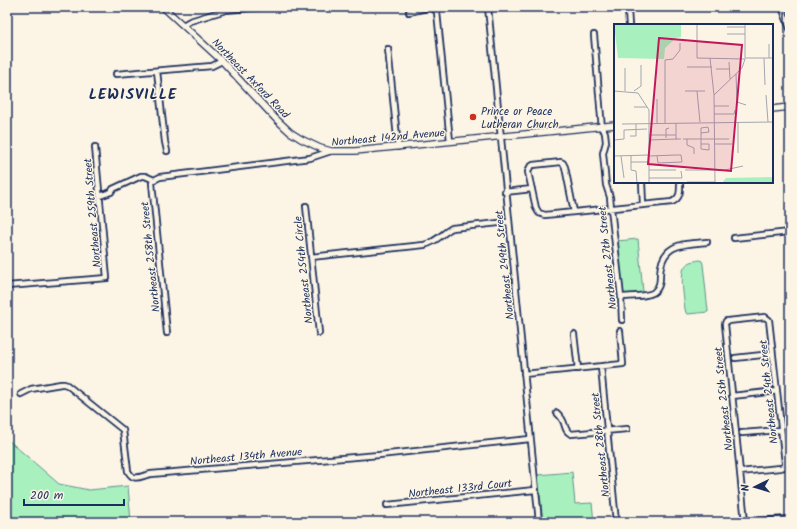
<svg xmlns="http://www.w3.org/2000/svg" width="797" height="529" font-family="Kalam,sans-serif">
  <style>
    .green { fill: #a8f1be; stroke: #62908e }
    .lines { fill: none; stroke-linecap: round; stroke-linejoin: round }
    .minor-casing { stroke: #1b2f5e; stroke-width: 8 }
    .major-casing { stroke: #1b2f5e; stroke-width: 8 }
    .minor { stroke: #fcf5e5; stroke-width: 4.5 }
    .major { stroke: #fcf5e5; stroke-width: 5.5 }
    .poi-dot { fill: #c8321e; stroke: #fcf5e5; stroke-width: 1.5 }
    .labels { text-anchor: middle; stroke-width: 3; stroke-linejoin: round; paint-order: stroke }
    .street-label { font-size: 11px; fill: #1b2f5e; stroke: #fcf5e5 }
    .poi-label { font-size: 11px; fill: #1b2f5e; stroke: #fcf5e5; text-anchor: start }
    .district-label { font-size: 15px; font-weight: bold; letter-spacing: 1px; fill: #1b2f5e; stroke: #fcf5e5 }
    .inset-road { fill: none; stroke: #a2a6af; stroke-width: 1 }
    .view { fill: #c2185b; fill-opacity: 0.15; stroke: #c2185b; stroke-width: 2 }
    .inset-edge { fill: none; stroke: #1b2f5e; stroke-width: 2 }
  </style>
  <rect width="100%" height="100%" fill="#fcf5e5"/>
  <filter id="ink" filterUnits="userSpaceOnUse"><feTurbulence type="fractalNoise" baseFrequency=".025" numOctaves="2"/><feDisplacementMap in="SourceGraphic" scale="8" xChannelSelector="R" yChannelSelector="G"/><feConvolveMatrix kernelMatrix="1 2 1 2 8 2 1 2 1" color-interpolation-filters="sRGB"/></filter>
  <g filter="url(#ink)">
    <!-- green -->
    <path class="green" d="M638 239 643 292 625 294H624L622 291 617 241Z
      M700 260 702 261 703 264 708 311V312L688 314 686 313 685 309C684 300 680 275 684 268 687 262 694 261 700 260Z
      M7 439 59 484 89 490 128 486 131 522H7Z
      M572 472 575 504 592 503 594 522H543L538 475Z"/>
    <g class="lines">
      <defs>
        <path id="minor" d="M488 7 539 522
          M782 7 790 29
          M628 10 629 25
          M409 12 431 7 435 10 437 12 450 141
          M183 25 190 21 226 10 260 7
          M594 35 602 129
          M388 49 398 147
          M157 71 165 142 167 151
          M116 74 212 66 222 61
          M602 126 605 133 606 142 603 153 606 185 610 197 611 208 621 297 622 320
          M154 180 160 177 310 158 331 151
          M154 180 152 183 167 333
          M642 182 643 205
          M505 192 532 189
          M100 196 111 192 113 189 141 176H145L154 180
          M306 206 319 333
          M574 212 565 167 563 163 561 162 533 165 530 167 528 172 536 208 539 213 545 215 672 202C681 198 680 191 680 182
          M734 238 790 232
          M311 257 424 245C437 242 441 234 452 228L508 222
          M7 286 107 278 95 147
          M621 297C629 296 648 297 654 292 660 287 660 281 660 275 661 243 683 244 707 242
          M574 334 578 369
          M735 358 772 354
          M601 367 616 522
          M524 374 623 364 620 331
          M21 394 31 389 61 384H64L67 385 123 430 128 471C134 483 142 475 151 474L379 455 530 439
          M732 396 777 391
          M557 413C559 415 561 417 562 419 566 425 564 431 571 434L627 429
          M742 433 781 430
          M740 472 780 468 784 467 785 463 769 320 765 317 728 321H726L725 324 745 522
          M387 505 535 490
          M743 522 790 519"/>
        <path id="major" d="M163 7 222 61 275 118 290 132 301 139 320 148 331 151H355L615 125
          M772 109 790 107"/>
      </defs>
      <!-- minor casing -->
      <use href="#minor" class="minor-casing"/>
      <!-- major casing -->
      <use href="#major" class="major-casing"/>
      <!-- minor -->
      <use href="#minor" class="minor"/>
      <!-- major -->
      <use href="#major" class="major"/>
    </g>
  </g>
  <!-- markers -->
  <circle class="poi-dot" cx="473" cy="117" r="4"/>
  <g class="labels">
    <!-- street labels -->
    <g class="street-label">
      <text transform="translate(251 78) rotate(46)" y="4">Northeast Axford Road</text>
      <text transform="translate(388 137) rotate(-5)" y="4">Northeast 142nd Avenue</text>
      <text transform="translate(92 213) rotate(-95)" y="4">Northeast 259th Street</text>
      <text transform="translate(150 257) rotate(-96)" y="4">Northeast 258th Street</text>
      <text transform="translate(607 258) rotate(-96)" y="4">Northeast 27th Street</text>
      <text transform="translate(504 265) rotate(-96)" y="4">Northeast 249th Street</text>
      <text transform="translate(303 270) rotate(-96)" y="4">Northeast 254th Circle</text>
      <text transform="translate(768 392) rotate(-96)" y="4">Northeast 24th Street</text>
      <text transform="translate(723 399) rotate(-96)" y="4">Northeast 25th Street</text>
      <text transform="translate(600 445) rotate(-96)" y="4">Northeast 28th Street</text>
      <text transform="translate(246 456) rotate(-5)" y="4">Northeast 134th Avenue</text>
      <text transform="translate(460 488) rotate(-6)" y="4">Northeast 133rd Court</text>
    </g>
    <!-- poi labels -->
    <g class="poi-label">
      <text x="481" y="115">Prince or Peace<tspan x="481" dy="13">Lutheran Church</tspan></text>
    </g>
    <!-- district labels -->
    <g class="district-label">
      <text x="133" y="99">LEWISVILLE</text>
    </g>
  </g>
  <!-- overview -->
  <g transform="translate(614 24)">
    <rect width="159" height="159" fill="#fcf5e5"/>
    <path d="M0 0H67V13L62 14 51 24 50 35 4 34ZM159 153V159H108L112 154Z" fill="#a8f1be"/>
    <path class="inset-road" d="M83 0V34L131 35M131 0V34M113 3H131M113 10H131M155 20V34M96 34 100 71M131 34H159M150 34 151 61M115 38 116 55M73 43H98M11 44V67M102 45H115M122 50 123 78 132 81M0 67 24 69 35 86V159M20 67 27 62V41M71 67H91M83 67 86 98M152 71 154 98M43 75V99M100 82H115M20 83H33M100 90H120L121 86M124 98V129M51 99V36L59 35 66 26V19M62 99V115H67M8 100 159 98M87 109 95 108 94 103 87 104V125L95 126V120H87M35 111H62M16 112H22V100M52 114V105L55 104M69 115H115M73 115V121L80 124V130M0 116 10 115V106L33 105M35 116 63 115M101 120H118M0 132 35 131M7 132 10 154M17 132V146L22 147 23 159M35 132 62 131H67L68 138 44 139 43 132M17 138H35M35 146H62M71 146H111L129 142M35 154H68L67 147M73 158H101M101 159 100 71 128 44 131 35"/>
    <path class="view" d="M45 14 128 21 117 147 34 140Z"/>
    <rect width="159" height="159" class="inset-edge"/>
  </g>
  <!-- margin -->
  <rect width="797" height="529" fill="none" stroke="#fcf5e5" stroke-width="24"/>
  <rect x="12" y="12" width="773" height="505" fill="none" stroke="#1b2f5e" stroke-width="1.5" filter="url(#ink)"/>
  <!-- north arrow -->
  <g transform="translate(755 487) rotate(265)" stroke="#fcf5e5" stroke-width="3" paint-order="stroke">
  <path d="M0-3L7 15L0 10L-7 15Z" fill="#1b2f5e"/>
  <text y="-6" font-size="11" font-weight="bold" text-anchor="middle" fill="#1b2f5e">N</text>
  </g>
  <!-- scale -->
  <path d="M24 499v6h100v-6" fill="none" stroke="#1b2f5e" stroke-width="2"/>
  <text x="30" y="499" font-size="12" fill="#1b2f5e" stroke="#fcf5e5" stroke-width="3" paint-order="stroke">200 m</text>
</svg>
